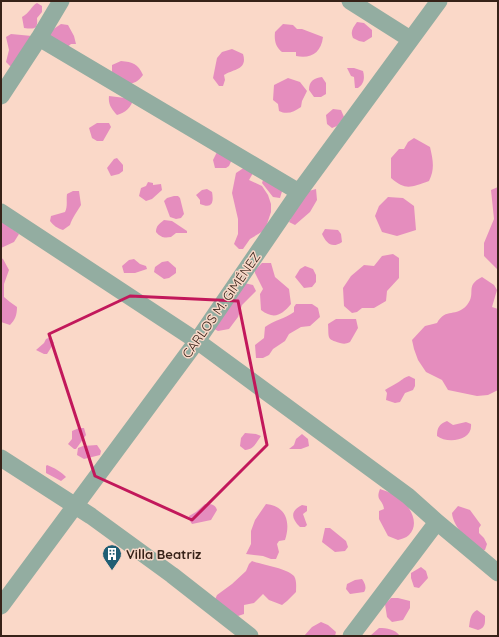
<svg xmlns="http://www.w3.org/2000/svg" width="499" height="637" font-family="Quicksand,sans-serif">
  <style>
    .green { fill: #e58dbe }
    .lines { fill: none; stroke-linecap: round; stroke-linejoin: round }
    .minor { stroke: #93ada1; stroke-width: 17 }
    .marked { fill: none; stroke: #c2185b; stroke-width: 3; stroke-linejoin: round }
    .labels { text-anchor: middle; stroke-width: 3; stroke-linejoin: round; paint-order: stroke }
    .street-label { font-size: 13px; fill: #372218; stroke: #fad8c8 }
    .poi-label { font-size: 13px; font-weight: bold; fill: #372218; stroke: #fad8c8; text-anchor: start }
  </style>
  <rect width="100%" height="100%" fill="#fad8c8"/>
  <!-- green -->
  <path class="green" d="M37 3 42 6V12L37 18C38 30 34 29 24 28L22 17C30 13 31 6 37 3Z
    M357 22 364 23 372 30V37L364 42 359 41 353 38C350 31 353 28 357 22Z
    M61 24 68 25 74 36 76 44H71L65 49 46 34Z
    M283 24 293 25 297 29H302L323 37C321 53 311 59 296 56V52H282C276 47 274 41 275 32Z
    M11 34 32 36 17 67 10 66 6 62 9 50 6 37Z
    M232 49 243 54C248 70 233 69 224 75L225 80 223 86H219L213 78 217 58 222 52Z
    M121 61C133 62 138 64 143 75 138 82 134 83 126 85L112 73V65Z
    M347 68H354L363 71C365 78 364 84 358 88H355L354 77 351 76Z
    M322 77 326 83V94L321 97H314L309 90C309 81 314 78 322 77Z
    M288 78 300 82 307 91 302 101 301 107C294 112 287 115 279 111L278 104 273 100 274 85Z
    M109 96 133 99C132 107 125 113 117 115 112 109 108 105 109 96Z
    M333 109 341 110 344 117 337 126 332 128 327 124 326 115Z
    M97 123H109L111 127 103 141H97L92 138 89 128Z
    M414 138 430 147C433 160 435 169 429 181 411 187 406 191 391 178V158L399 149H404L408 142Z
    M217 152 233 157 229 166 226 168H215L213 160Z
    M117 158 123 165V171L119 174 111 176 107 168 114 159Z
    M245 167 253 173 249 180 262 186 268 195 271 204V212L265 230 250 239 243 249H239L234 244 238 234V219L232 193 236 173Z
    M263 180 283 188 280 198 273 197 262 183Z
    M148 182 153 183V185L161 184 162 190 152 199 146 201 139 196 141 188 146 186Z
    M498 187V270L484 256V243L494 219 491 190Z
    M207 189 212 192C214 203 212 209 200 204V200L196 195 202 190Z
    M316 189 317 200 310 212 295 225 289 222 305 192Z
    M73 191H79L81 205C77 212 72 218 70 225L63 230C57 228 54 226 50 221L51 216 65 212C68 206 66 200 67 194Z
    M174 196H178L180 198 184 214 181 218 176 219 170 217 164 201 167 198Z
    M388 197 403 198 414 206 416 230 397 236 382 232 375 216 379 206Z
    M164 220 172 221 187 231V233H176L171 237C165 238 161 238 156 232 156 226 159 224 164 220Z
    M1 221 19 234 14 242 1 248Z
    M325 229 338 230 341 234 342 242C332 249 326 243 322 234Z
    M393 254 399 258V278L387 291 386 301 374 308H362L357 312 352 313 344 306 343 288 351 276 364 265 374 266 382 256Z
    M1 258 3 259 9 270 4 284V297L10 302 17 307C17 315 15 320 10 325L1 322Z
    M134 259 140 264 146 266 147 269 135 273H124L122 266 129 260Z
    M168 261 176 268V273L169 278 164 279 154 272 155 267 162 262Z
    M262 263H271L275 277 289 289 291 304C282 315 274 320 261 310L260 294 263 289 255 273V270Z
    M305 266 313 269 316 275V282L312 287 304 288 295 277 300 269Z
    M482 277 494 285 497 290 492 307 498 309V390L488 395 477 396 448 390 442 380 426 372 418 360 414 349 412 340 425 326 437 323C446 307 456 318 467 305 477 293 464 286 482 277Z
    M244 283 253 285 256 291 242 305 238 317 229 329 218 331 209 326Z
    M296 304H312L318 308 320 317 310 326 301 327 289 334 285 341 273 349 269 355 263 358H256L255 345 264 338 265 327C274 320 285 319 294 312V307Z
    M336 319H356L358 328 350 342C346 344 344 344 340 343 326 339 329 338 328 324Z
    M51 337 54 343 47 354H44L36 350 44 343 46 339Z
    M409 376 415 379V386L413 390 405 393 400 402 395 403 386 400 387 393 385 390C389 387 394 385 397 383 402 380 403 378 409 376Z
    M447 421 453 425 466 422 471 424C473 441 447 444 437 436 437 428 439 424 447 421Z
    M79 428H84L86 435 76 449H74L68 444 72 439V431Z
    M245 433 256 434 261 436C256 443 254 449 245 450L240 446 241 438Z
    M302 434 308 439 309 446 301 449H289L294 445 296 439Z
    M97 445 101 451 100 455 84 459 77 455 78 448 83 446Z
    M47 465C53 467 63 473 66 477L61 481 46 473V466Z
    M380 489C385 491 393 493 397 496 409 504 421 523 409 535 406 538 401 539 398 540L388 536 379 519V511L384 509C383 499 375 501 380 489Z
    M205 504C211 504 215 504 217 510L211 520 192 524 190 521 189 516 196 512Z
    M266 504C286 506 291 522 285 540L279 541 277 544 279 552 276 559H271L263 556 246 554 251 544V531L255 520Z
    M302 505 307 506V511L303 514 307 525 305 527H300C291 518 290 511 302 505Z
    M458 506 470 510 481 525 479 528V533L484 538 487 544 485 550 479 551C469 542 453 527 452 513Z
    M325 528H330L346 541 348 547 345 551 335 552 322 542Z
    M252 561C263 565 287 568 294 576 297 581 296 587 296 592L287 601 282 605 269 600 263 594 254 603 244 605V614L238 616 213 604 217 595 232 584 246 571 249 564Z
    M421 567 426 571 428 578 419 588 414 587 411 578V573Z
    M362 579C365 583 367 588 364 592L350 594 346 589 347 584 355 580Z
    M391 598H398L410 601V608L403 620 392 622 387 617 385 604Z
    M477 610 485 616C485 622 486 628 478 630L469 627C470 620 470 614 477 610Z
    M321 622 328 625 336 632 335 636H304L312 627Z
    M379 628C387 628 395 629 400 636H370Z"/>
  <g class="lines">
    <!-- minor -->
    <path class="minor" d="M350 1 410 39
      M39 38 299 192
      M1 96 39 38 61 1
      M1 212 197 341 408 496 437 522 498 573
      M1 458 91 516 172 575 250 636
      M1 606 197 341 299 192 439 1
      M351 636 437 522"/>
  </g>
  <!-- marked area -->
  <path class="marked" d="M130 296 238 301 267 445 192 520 95 476 49 334Z"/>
  <!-- icons -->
  <defs>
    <symbol id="building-pin" viewBox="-11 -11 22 30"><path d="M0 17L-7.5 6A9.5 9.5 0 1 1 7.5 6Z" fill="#205e74" stroke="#fad8c8"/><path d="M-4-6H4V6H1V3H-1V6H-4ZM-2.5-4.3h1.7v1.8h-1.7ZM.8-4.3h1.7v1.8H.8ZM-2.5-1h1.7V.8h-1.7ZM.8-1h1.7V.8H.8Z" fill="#fff"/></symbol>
  </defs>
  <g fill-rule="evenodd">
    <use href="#building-pin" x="101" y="543" width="22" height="30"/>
  </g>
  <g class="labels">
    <!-- street labels -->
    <g class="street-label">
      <text transform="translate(221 305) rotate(-55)" y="5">CARLOS M. GIMÉNEZ</text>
    </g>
    <!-- poi labels -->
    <g class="poi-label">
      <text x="126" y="559">Villa Beatriz</text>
    </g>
  </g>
  <!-- border -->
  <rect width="499" height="637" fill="none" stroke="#372218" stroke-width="4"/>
</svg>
